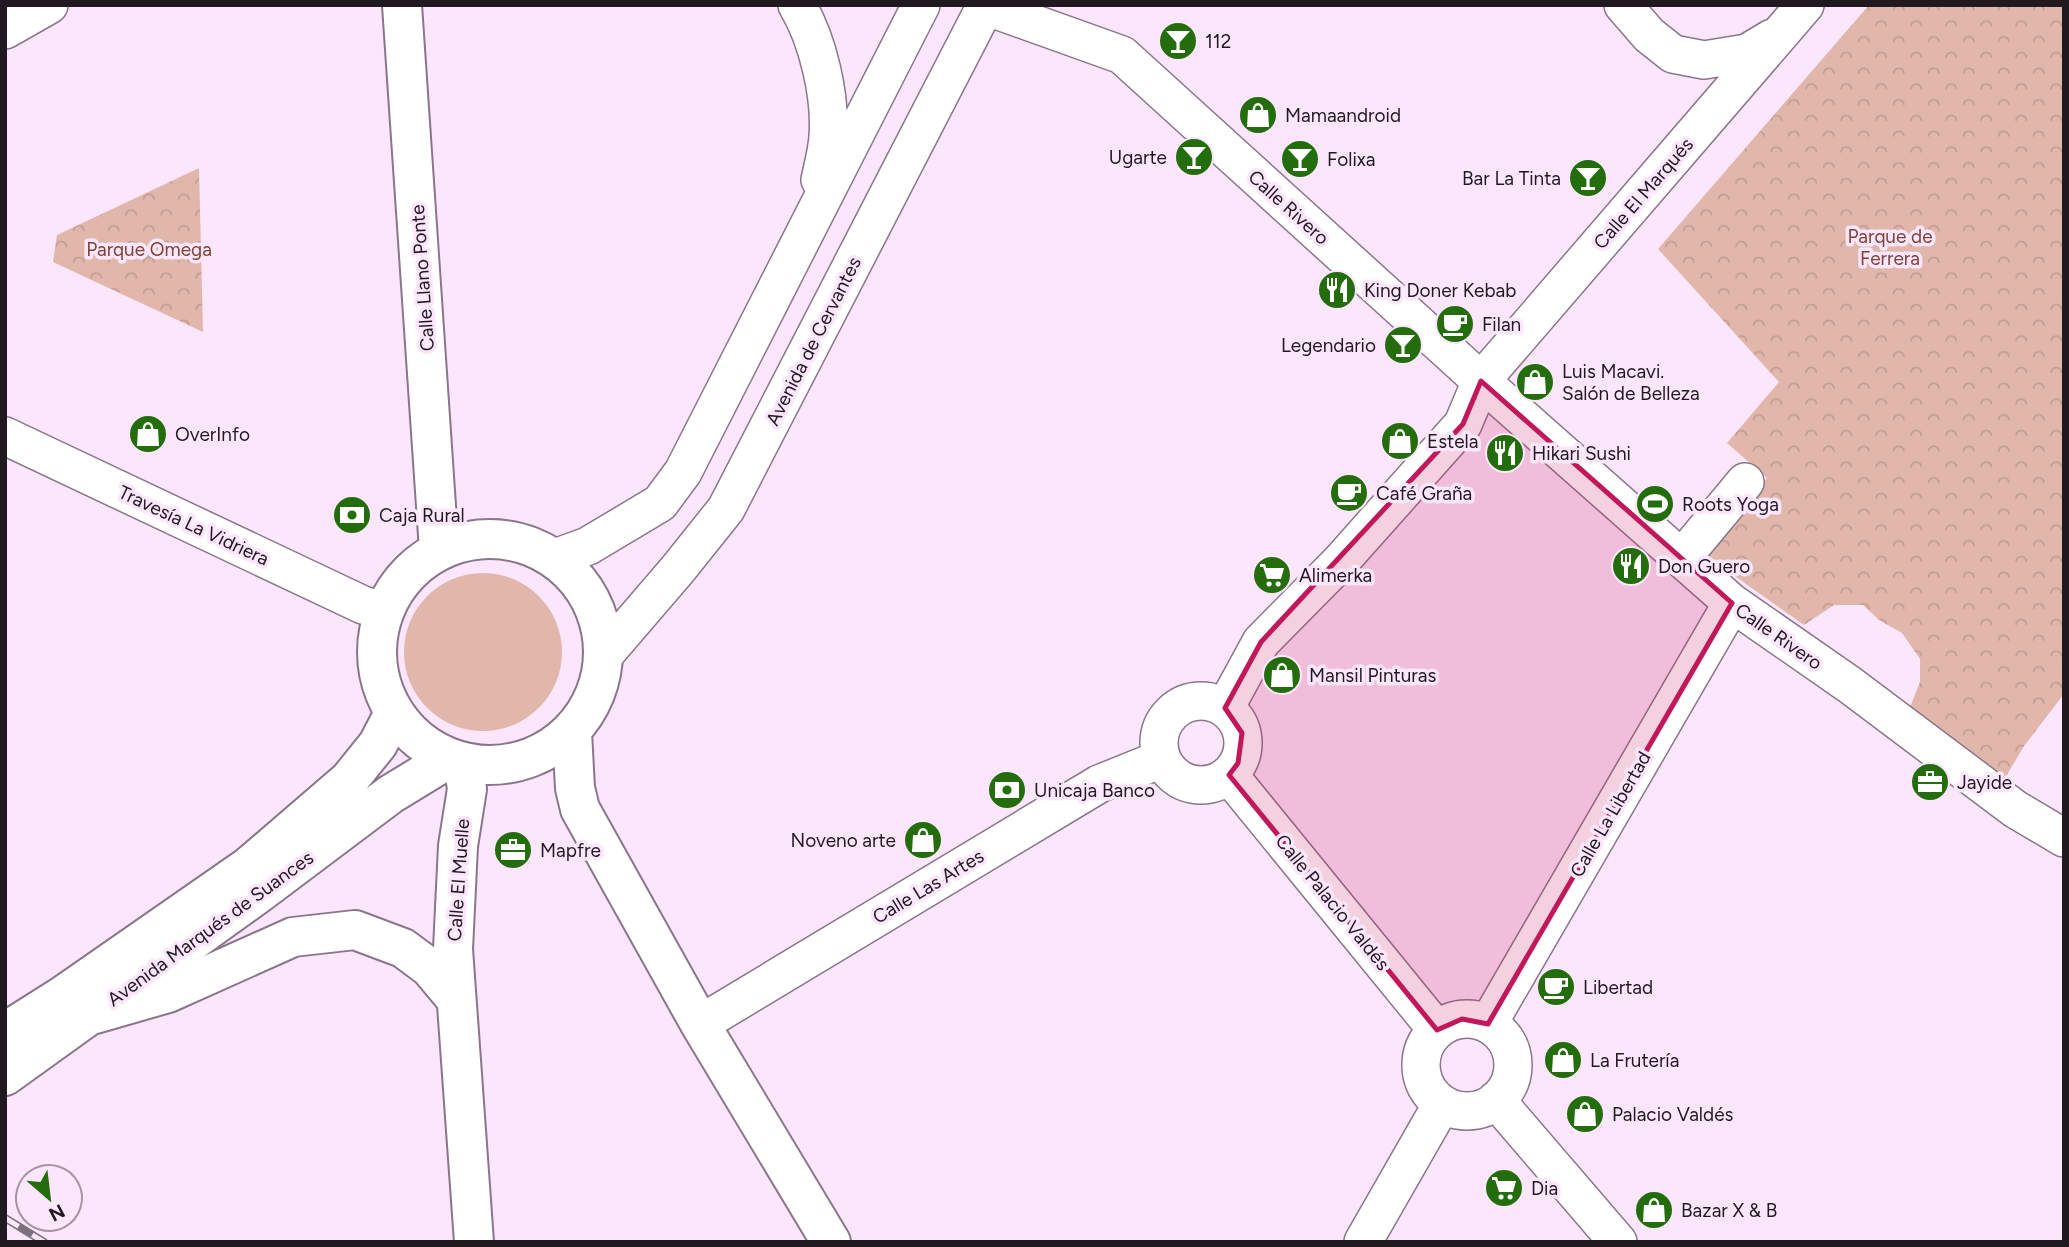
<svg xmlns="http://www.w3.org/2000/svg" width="2069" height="1247" font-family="Figtree,sans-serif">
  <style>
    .grass { fill: #e1b7ac }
    .park { fill: url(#park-crowns) }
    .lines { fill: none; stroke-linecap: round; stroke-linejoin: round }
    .minor-casing { stroke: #8a768a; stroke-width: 40 }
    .major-casing { stroke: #8a768a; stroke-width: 42 }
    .highway-casing { stroke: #8a768a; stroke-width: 42 }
    .minor { stroke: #fff; stroke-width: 37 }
    .major { stroke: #fff; stroke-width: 38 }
    .highway { stroke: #fff; stroke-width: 38 }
    .rail-casing { stroke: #7e717e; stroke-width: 8 }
    .rail { stroke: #fce6fc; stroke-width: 5; stroke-dasharray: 16; stroke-linecap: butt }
    .marked { fill: #c2185b; fill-opacity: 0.2; stroke: #c2185b; stroke-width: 5; stroke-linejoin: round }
    .labels { text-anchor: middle; stroke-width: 7; stroke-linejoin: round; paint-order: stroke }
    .poi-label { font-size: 19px; fill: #201920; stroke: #fce6fc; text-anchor: start }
    .street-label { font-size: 19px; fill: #201920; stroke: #fce6fc }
    .park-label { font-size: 19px; fill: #7f4333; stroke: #fce6fc }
  </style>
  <defs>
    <pattern id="park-crowns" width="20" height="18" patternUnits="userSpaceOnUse" patternTransform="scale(1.75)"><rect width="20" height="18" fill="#e1b7ac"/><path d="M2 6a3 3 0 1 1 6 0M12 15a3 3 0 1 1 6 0" fill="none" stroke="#c19d94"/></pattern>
  </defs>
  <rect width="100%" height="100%" fill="#fce6fc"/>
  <!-- grass -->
  <path class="grass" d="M404 652a79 79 0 1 1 158 0a79 79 0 1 1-158 0Z"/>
  <!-- park -->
  <path class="park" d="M1869 5H2064V694L2024 746 2004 780 1910 707 1920 682V659L1902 633 1879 620 1863 605H1834L1804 625 1702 553 1767 478 1727 443 1779 382 1658 249Z
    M199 168 203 332 53 262 57 235Z"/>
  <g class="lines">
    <defs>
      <path id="minor" d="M797 5C818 40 831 96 828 137 827 151 823 166 820 180
        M1623 5 1649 35 1673 54 1704 60 1747 53 1772 38
        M985 6 1122 55 1481 381 1732 603 1850 685 2015 809 2064 838
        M5 30 49 5
        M5 436 363 605 384 611
        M555 558 588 546 660 503 683 472 921 5
        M1682 558 1745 482
        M605 654 678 569 726 509 986 5
        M1159 743a42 42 0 1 1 84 0a42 42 0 1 1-84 0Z
        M1225 708 1261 642 1341 561 1463 424 1481 381 1805 5
        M1229 775 1437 1030
        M1421 1065a46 46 0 1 1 92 0a46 46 0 1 1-92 0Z
        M700 1024 1099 784 1161 759
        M1488 1024 1732 603
        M1496 1100 1618 1242
        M1363 1242 1442 1104"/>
      <path id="major" d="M402 5 439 550
        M377 652a113 113 0 1 1 226 0a113 113 0 1 1-226 0Z
        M572 732 575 788 580 809 700 1024 831 1242
        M463 762 467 789 458 846 453 949 474 1242
        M95 1014 168 993 293 937 355 930 403 948 430 968 455 998"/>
      <path id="highway" d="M5 1032 62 996 249 866 349 780 378 744 394 713
        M5 1076 258 894 391 794 450 758"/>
    </defs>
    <!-- minor casing -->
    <use href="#minor" class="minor-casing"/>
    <!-- major casing -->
    <use href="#major" class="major-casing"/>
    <!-- highway casing -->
    <use href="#highway" class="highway-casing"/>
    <!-- minor -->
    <use href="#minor" class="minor"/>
    <!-- major -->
    <use href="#major" class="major"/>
    <!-- highway -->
    <use href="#highway" class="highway"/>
    <defs>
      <path id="rail" d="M5 1218 44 1242"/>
    </defs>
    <!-- rail casing -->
    <use href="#rail" class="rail-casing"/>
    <!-- rail -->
    <use href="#rail" class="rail"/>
  </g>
  <!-- marked area -->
  <path class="marked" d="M1481 381 1732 603 1488 1024 1462 1019 1437 1030 1229 775 1238 763 1242 733 1225 708 1261 642 1463 424Z"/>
  <!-- icons -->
  <defs>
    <symbol id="bar-disc" viewBox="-11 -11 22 22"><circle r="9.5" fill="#246d0d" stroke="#fce6fc"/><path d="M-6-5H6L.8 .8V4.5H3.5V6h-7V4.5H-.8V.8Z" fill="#fff"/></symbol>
    <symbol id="shop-disc" viewBox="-11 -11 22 22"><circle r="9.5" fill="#246d0d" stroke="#fce6fc"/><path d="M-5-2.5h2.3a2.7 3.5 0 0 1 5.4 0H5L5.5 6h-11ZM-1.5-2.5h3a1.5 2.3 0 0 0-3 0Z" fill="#fff"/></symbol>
    <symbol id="restaurant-disc" viewBox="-11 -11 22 22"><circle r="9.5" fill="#246d0d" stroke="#fce6fc"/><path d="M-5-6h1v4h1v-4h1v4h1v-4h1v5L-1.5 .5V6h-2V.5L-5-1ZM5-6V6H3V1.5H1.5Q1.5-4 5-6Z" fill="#fff"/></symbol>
    <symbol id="cafe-disc" viewBox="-11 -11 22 22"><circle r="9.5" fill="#246d0d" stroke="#fce6fc"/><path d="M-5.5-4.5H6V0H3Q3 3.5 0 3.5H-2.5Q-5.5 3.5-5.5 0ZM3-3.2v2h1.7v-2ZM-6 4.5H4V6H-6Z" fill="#fff"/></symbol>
    <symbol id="stadium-disc" viewBox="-11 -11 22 22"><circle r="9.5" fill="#246d0d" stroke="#fce6fc"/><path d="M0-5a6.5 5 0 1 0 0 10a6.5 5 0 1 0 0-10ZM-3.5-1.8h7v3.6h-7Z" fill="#fff"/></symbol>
    <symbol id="bank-disc" viewBox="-11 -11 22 22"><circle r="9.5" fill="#246d0d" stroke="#fce6fc"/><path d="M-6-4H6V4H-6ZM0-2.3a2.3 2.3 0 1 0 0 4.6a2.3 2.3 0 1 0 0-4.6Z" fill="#fff"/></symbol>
    <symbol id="supermarket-disc" viewBox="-11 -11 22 22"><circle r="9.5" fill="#246d0d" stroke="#fce6fc"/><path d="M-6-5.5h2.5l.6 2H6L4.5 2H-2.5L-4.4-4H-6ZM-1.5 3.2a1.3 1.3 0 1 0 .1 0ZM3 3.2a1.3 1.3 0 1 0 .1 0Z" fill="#fff"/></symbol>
    <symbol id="office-disc" viewBox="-11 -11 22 22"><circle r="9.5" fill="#246d0d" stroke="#fce6fc"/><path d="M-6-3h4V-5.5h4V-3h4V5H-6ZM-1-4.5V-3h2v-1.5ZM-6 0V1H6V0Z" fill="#fff"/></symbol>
  </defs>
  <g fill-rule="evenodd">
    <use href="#bar-disc" x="1156" y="19" width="44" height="44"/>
    <use href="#shop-disc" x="1236" y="93" width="44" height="44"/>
    <use href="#bar-disc" x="1172" y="135" width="44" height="44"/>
    <use href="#bar-disc" x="1278" y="137" width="44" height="44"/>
    <use href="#bar-disc" x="1566" y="156" width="44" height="44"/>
    <use href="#restaurant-disc" x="1315" y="268" width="44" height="44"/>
    <use href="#cafe-disc" x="1433" y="302" width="44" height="44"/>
    <use href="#bar-disc" x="1381" y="323" width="44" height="44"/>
    <use href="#shop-disc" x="1513" y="360" width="44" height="44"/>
    <use href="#shop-disc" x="126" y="412" width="44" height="44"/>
    <use href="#shop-disc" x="1378" y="419" width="44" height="44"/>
    <use href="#restaurant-disc" x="1483" y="431" width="44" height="44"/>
    <use href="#cafe-disc" x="1327" y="471" width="44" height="44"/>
    <use href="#stadium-disc" x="1633" y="482" width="44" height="44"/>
    <use href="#bank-disc" x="330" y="493" width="44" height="44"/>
    <use href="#restaurant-disc" x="1609" y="544" width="44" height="44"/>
    <use href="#supermarket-disc" x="1250" y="553" width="44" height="44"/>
    <use href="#shop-disc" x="1260" y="653" width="44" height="44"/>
    <use href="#office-disc" x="1908" y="760" width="44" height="44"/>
    <use href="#bank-disc" x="985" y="768" width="44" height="44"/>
    <use href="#shop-disc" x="901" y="818" width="44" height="44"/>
    <use href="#office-disc" x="491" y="828" width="44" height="44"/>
    <use href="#cafe-disc" x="1534" y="965" width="44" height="44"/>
    <use href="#shop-disc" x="1541" y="1038" width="44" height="44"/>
    <use href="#shop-disc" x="1563" y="1092" width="44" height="44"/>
    <use href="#supermarket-disc" x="1482" y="1166" width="44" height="44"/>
    <use href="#shop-disc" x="1632" y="1188" width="44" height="44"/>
  </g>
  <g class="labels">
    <!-- poi labels -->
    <g class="poi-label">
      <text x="1205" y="48">112</text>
      <text x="1285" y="122">Mamaandroid</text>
      <text x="1167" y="164" text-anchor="end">Ugarte</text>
      <text x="1327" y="166">Folixa</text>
      <text x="1561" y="185" text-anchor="end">Bar La Tinta</text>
      <text x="1364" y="297">King Doner Kebab</text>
      <text x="1482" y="331">Filan</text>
      <text x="1376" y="352" text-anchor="end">Legendario</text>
      <text x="1562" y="378">Luis Macavi.<tspan x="1562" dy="22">Salón de Belleza</tspan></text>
      <text x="175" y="441">OverInfo</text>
      <text x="1427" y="448">Estela</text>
      <text x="1532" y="460">Hikari Sushi</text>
      <text x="1376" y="500">Café Graña</text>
      <text x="1682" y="511">Roots Yoga</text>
      <text x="379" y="522">Caja Rural</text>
      <text x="1658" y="573">Don Guero</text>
      <text x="1299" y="582">Alimerka</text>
      <text x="1309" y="682">Mansil Pinturas</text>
      <text x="1957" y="789">Jayide</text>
      <text x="1034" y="797">Unicaja Banco</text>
      <text x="896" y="847" text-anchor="end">Noveno arte</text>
      <text x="540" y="857">Mapfre</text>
      <text x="1583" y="994">Libertad</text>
      <text x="1590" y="1067">La Frutería</text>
      <text x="1612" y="1121">Palacio Valdés</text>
      <text x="1531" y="1195">Dia</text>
      <text x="1681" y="1217">Bazar X &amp; B</text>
    </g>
    <!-- street labels -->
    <g class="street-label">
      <text transform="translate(1643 193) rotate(-49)" y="7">Calle El Marqués</text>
      <text transform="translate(1289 207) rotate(42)" y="7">Calle Rivero</text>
      <text transform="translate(422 278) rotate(-94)" y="7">Calle Llano Ponte</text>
      <text transform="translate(813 341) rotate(-63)" y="7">Avenida de Cervantes</text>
      <text transform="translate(194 525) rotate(25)" y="7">Travesía La Vidriera</text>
      <text transform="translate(1779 636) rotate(35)" y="7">Calle Rivero</text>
      <text transform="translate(1610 814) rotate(-60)" y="7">Calle La Libertad</text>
      <text transform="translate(458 880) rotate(-86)" y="7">Calle El Muelle</text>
      <text transform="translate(928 886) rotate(-31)" y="7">Calle Las Artes</text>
      <text transform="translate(1333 902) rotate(51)" y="7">Calle Palacio Valdés</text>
      <text transform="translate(210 928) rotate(-36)" y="7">Avenida Marqués de Suances</text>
    </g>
    <!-- park labels -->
    <g class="park-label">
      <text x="1890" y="243">Parque de<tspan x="1890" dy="22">Ferrera</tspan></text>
      <text x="149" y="256">Parque Omega</text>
    </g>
  </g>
  <!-- border -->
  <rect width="2069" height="1247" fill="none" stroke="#201920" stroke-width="14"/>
  <!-- north arrow -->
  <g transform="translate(49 1198) rotate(152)"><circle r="33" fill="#fce6fc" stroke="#a494a4" stroke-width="2"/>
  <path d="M0-5L12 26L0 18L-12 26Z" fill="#246d0d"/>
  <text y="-10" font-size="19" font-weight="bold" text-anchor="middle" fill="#201920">N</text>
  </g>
</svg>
